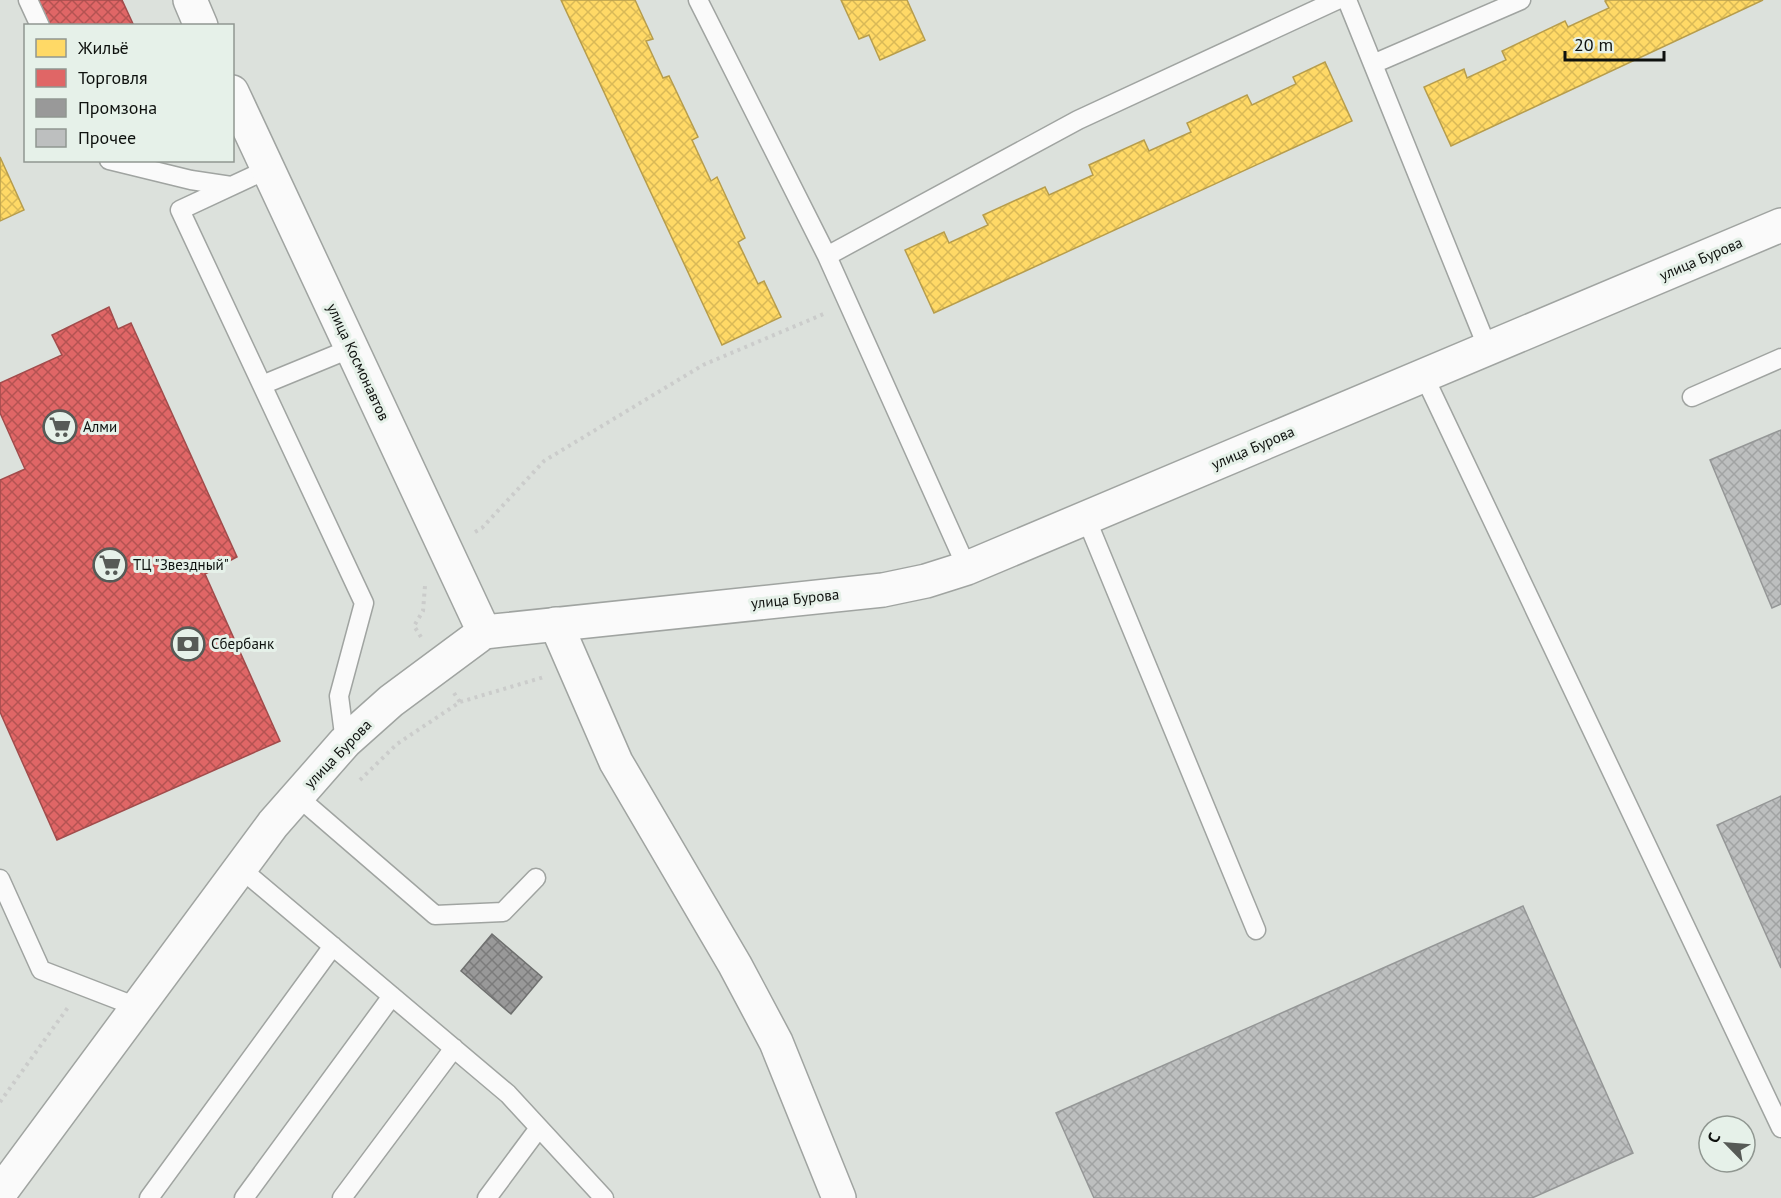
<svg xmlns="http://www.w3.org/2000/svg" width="1781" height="1198" font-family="'PT Sans',sans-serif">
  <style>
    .homes { fill: url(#homes-cross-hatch); stroke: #b79d4c; stroke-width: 1.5 }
    .shops { fill: url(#shops-cross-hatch); stroke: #a14c4c; stroke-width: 1.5 }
    .industry { fill: url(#industry-cross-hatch); stroke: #6f706f; stroke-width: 1.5 }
    .building { fill: url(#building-cross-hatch); stroke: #959797; stroke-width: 1.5 }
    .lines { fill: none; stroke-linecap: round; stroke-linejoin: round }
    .service-casing { stroke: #a0a4a1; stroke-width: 21 }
    .minor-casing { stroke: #a0a4a1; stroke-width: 36 }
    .secondary-casing { stroke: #a0a4a1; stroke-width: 36 }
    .path { stroke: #cbcccb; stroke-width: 4; stroke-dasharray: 3 4.5; stroke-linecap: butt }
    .service { stroke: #fafafa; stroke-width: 18 }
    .minor { stroke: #fafafa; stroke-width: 33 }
    .secondary { stroke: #fafafa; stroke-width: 33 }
    .labels { text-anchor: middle; stroke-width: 6; stroke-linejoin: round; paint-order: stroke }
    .street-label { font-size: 15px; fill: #0e110e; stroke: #e6f1e9 }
    .poi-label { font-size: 15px; fill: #0e110e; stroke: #e6f1e9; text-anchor: start }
  </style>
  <defs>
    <pattern id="homes-cross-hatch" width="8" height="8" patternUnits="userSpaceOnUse" patternTransform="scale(1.5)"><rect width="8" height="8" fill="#ffd966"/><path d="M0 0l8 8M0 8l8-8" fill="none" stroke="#d9b957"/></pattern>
    <pattern id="shops-cross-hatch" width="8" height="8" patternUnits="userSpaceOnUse" patternTransform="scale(1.5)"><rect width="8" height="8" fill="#e06666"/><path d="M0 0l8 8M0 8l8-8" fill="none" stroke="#b45352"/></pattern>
    <pattern id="industry-cross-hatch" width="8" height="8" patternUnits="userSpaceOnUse" patternTransform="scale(1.5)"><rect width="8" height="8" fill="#999"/><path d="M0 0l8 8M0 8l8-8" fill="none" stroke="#7b7b7b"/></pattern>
    <pattern id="building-cross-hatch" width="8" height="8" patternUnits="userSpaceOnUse" patternTransform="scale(1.5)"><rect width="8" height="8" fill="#bdbfbf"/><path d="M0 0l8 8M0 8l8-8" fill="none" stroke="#a1a3a3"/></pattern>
  </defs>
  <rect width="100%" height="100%" fill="#dce1dc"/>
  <!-- homes -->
  <path class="homes" d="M561 0H635L653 39 646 41 663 78 669 76 698 137 692 140 711 181 717 177 745 238 738 242 758 284 764 281 781 317 722 345Z
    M841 0H907L925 40 880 60 869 35 859 39Z
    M1607 0H1763L1451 146 1424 87 1464 69 1467 78 1506 60 1502 51 1565 21 1568 27 1609 8 1605 1Z
    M1325 62 1352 121 934 313 905 250 944 232 949 243 988 225 983 215 1045 187 1049 195 1093 175 1089 165 1144 140 1149 151 1191 132 1187 123 1247 95 1252 105 1296 84 1293 77Z
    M0 157 24 210 0 221Z"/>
  <!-- shops -->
  <path class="shops" d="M35 0H122L134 26H47Z
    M109 307 118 329 131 323 237 557 205 574 280 741 57 840 0 712V480L25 469 0 413V383L62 355 52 335Z"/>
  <!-- industry -->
  <path class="industry" d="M492 934 542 977 511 1014 461 971Z"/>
  <!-- building -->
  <path class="building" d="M1781 430V604L1772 608 1710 460Z
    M1781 796V968L1717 825Z
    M1523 906 1633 1153 1532 1198H1094L1056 1113Z"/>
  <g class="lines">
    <defs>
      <path id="service" d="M28 0 40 26
        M698 0 827 256 967 568
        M1347 0 1488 349
        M1373 64 1521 0
        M109 160 191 180 231 186
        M268 169 180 210 364 603 339 696 345 742
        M827 256 1078 120 1337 0
        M1424 376 1781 1128
        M262 385 352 348
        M1692 397 1781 358
        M1086 518 1256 930
        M297 796 435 915 503 912 536 878
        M240 868 508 1094 604 1198
        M0 879 41 970 137 1007
        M149 1198 333 946
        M244 1198 392 996
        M342 1198 454 1048
        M487 1198 539 1128"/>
      <path id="minor" d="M556 624 616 762 735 965 776 1042 839 1198"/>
      <path id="secondary" d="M190 0 201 26
        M232 92 484 632
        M0 1193 273 824 345 742 391 701 484 632 883 590 926 581 967 568 1781 225"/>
    </defs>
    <!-- service casing -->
    <use href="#service" class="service-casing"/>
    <!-- minor casing -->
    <use href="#minor" class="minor-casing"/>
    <!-- secondary casing -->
    <use href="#secondary" class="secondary-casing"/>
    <!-- path -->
    <path class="path" d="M475 532 482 528 544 461 703 365 826 313
      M421 637 414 626 423 611 425 586
      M454 693 460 702
      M360 780 397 744 460 702 544 677
      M0 1102 69 1006"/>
    <!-- service -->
    <use href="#service" class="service"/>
    <!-- minor -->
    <use href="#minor" class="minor"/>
    <!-- secondary -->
    <use href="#secondary" class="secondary"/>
  </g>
  <!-- icons -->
  <defs>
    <symbol id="supermarket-ring" viewBox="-11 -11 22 22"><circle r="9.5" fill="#e6f1e9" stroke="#565a56" stroke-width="1.5"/><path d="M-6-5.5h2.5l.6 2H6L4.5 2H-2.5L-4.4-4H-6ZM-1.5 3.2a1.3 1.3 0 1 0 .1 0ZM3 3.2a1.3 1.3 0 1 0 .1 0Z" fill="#565a56"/></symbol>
    <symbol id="bank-ring" viewBox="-11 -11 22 22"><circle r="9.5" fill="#e6f1e9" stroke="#565a56" stroke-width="1.5"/><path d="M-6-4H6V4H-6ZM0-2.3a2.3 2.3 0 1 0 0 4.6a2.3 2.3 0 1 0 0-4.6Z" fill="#565a56"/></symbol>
  </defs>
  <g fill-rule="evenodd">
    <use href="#supermarket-ring" x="41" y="408" width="38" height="38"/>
    <use href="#supermarket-ring" x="91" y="546" width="38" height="38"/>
    <use href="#bank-ring" x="169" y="625" width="38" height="38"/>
  </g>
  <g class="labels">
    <!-- street labels -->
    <g class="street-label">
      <text transform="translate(1701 259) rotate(-23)" y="5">улица Бурова</text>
      <text transform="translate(358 362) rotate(65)" y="5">улица Космонавтов</text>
      <text transform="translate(1253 448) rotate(-23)" y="5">улица Бурова</text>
      <text transform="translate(795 599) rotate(-6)" y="5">улица Бурова</text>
      <text transform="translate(338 754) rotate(-46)" y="5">улица Бурова</text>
    </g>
    <!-- poi labels -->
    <g class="poi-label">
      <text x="83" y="432">Алми</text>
      <text x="133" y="570">ТЦ "Звездный"</text>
      <text x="211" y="649">Сбербанк</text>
    </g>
  </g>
  <!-- legend -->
  <rect x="24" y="24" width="210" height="138" fill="#e6f1e9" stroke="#909791" stroke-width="1.5"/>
  <rect x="36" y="39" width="30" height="18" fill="#ffd966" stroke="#909791" stroke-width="1.5"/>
  <text x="78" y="54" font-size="18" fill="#0e110e">Жильё</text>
  <rect x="36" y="69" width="30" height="18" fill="#e06666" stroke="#909791" stroke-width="1.5"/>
  <text x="78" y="84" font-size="18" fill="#0e110e">Торговля</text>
  <rect x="36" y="99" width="30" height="18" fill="#999999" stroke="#909791" stroke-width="1.5"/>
  <text x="78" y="114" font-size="18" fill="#0e110e">Промзона</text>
  <rect x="36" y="129" width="30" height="18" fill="#bdbfbf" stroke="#909791" stroke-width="1.5"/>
  <text x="78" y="144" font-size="18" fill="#0e110e">Прочее</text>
  <!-- north arrow -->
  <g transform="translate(1727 1144) rotate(295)"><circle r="28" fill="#e6f1e9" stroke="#909791" stroke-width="1.5"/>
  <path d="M0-4.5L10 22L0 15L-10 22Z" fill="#565a56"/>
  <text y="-9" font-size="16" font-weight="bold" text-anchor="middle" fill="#0e110e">С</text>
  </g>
  <!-- scale -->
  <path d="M1565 51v9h99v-9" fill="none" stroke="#0e110e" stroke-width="3"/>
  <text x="1574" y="51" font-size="18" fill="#0e110e" stroke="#e6f1e9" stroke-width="4.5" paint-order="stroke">20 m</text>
</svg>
